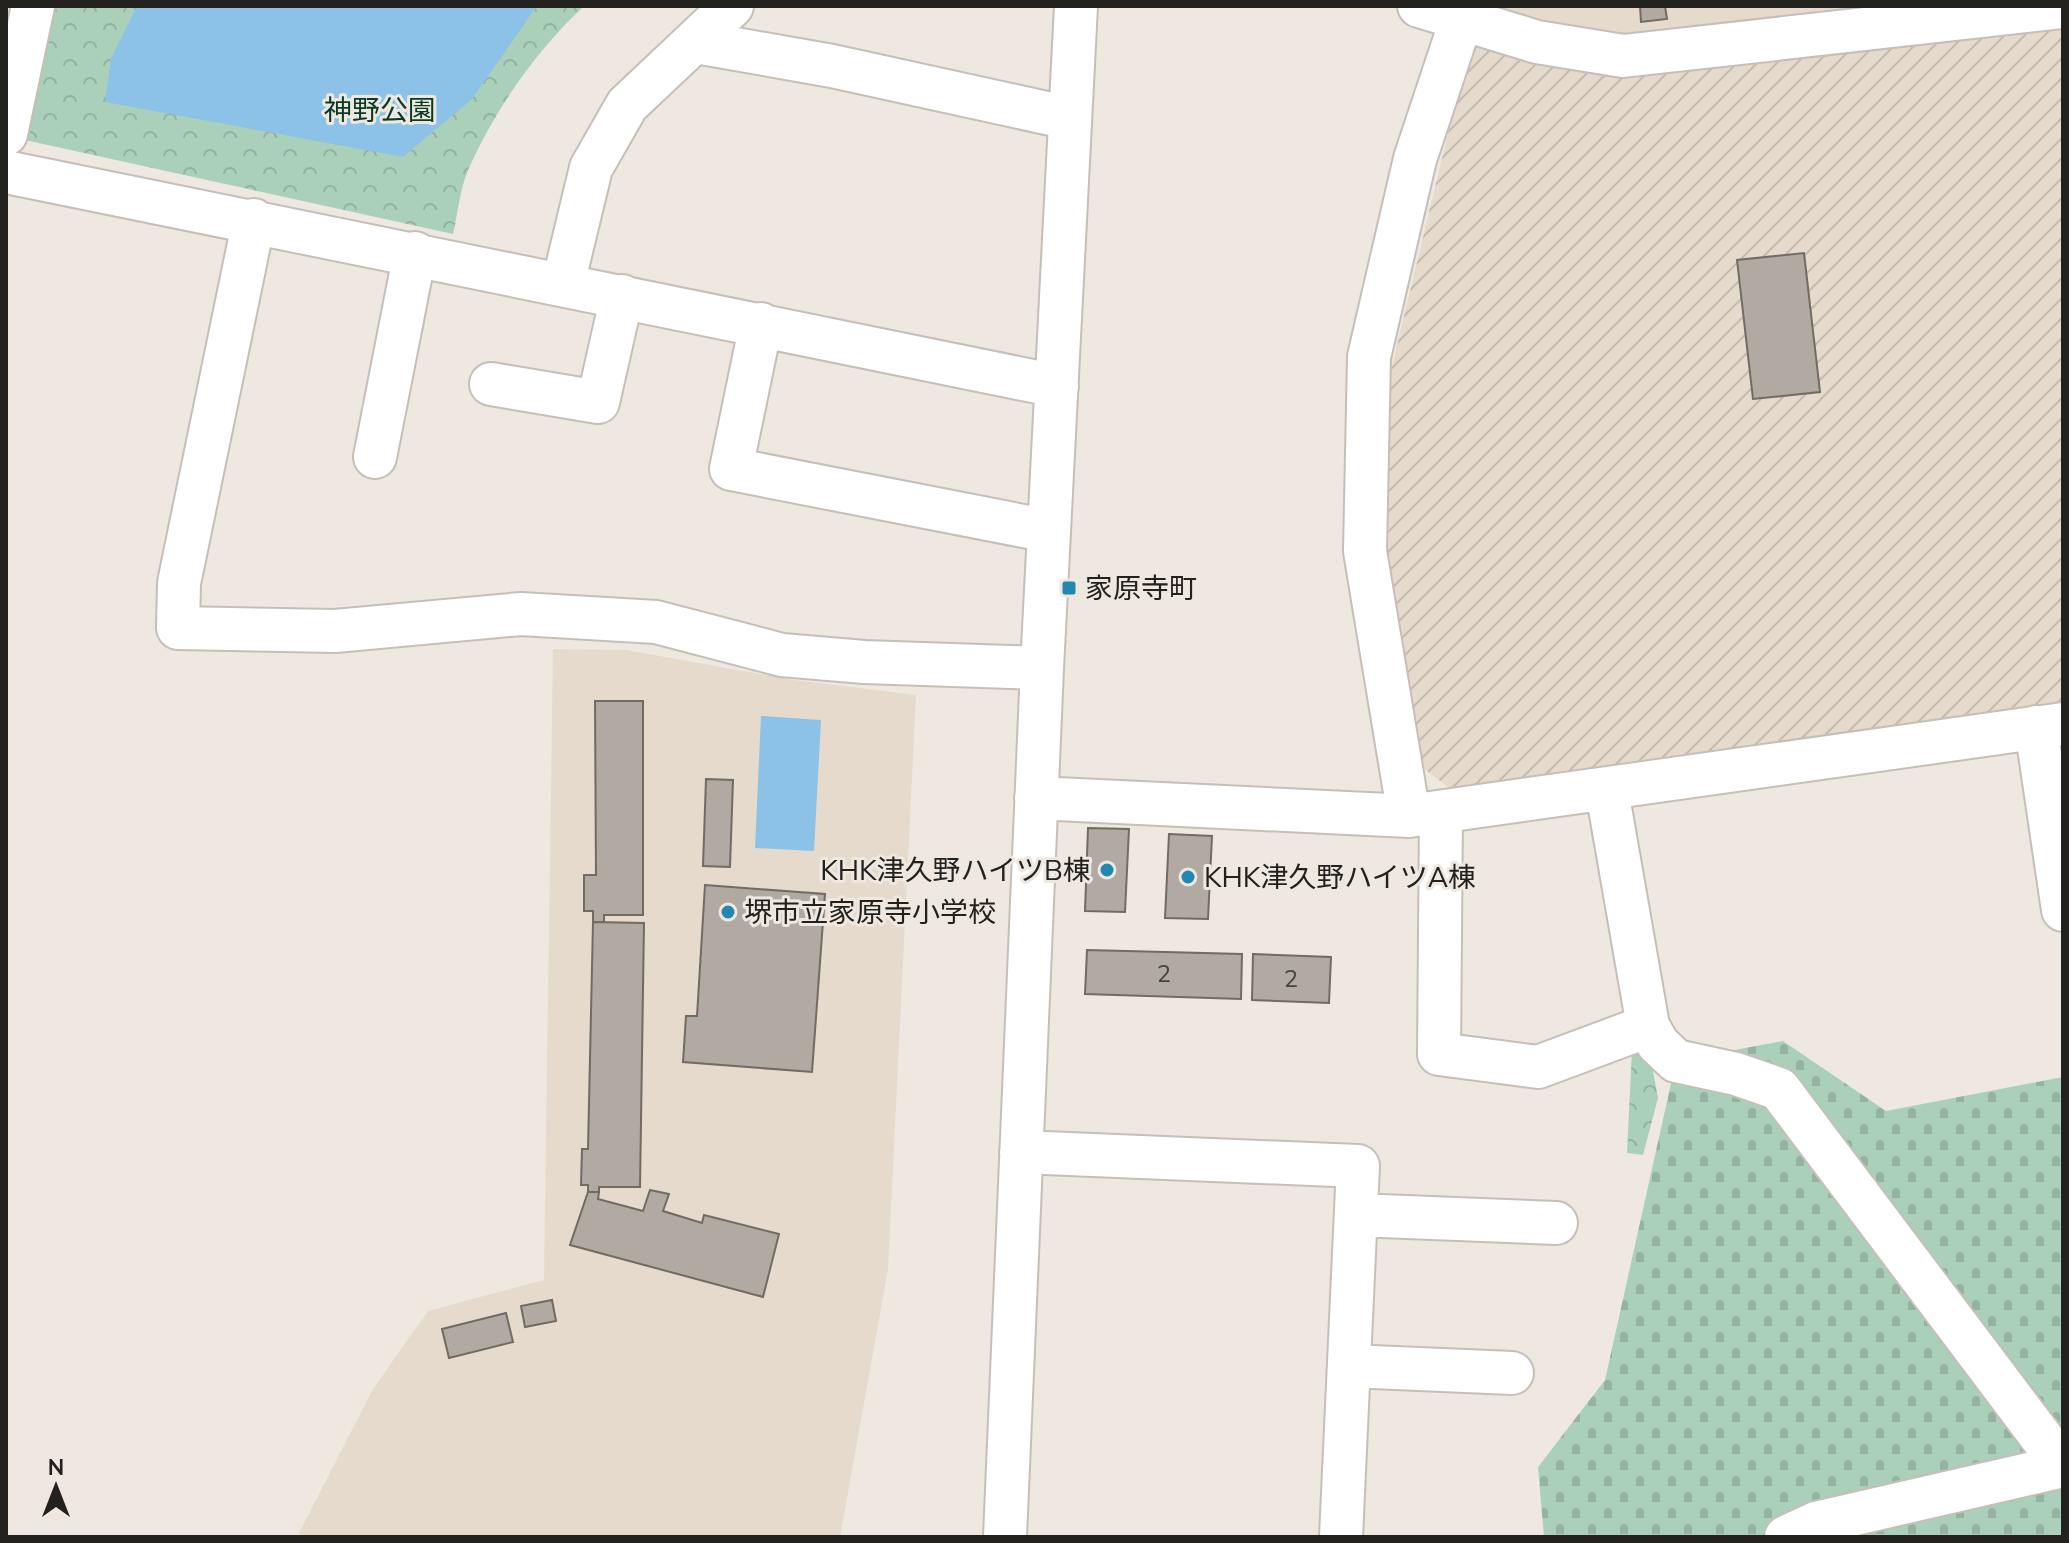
<svg xmlns="http://www.w3.org/2000/svg" width="2069" height="1543" font-family="'Nunito Sans','Noto Sans JP',sans-serif">
  <style>
    .built { fill: #e5dacc }
    .industrial { fill: url(#industrial-furrows) }
    .cemetery { fill: url(#cemetery-stones) }
    .park { fill: url(#park-crowns) }
    .water { fill: #8cc2e7 }
    .building { fill: #b1aaa3; stroke: #716b64; stroke-width: 2 }
    .lines { fill: none; stroke-linecap: round; stroke-linejoin: round }
    .minor-casing { stroke: #c5bfb8; stroke-width: 46 }
    .minor { stroke: #fff; stroke-width: 42 }
    .poi-dot { fill: #2287b1; stroke: #eee8e0; stroke-width: 3 }
    .labels { text-anchor: middle; stroke-width: 6; stroke-linejoin: round; paint-order: stroke }
    .number-label { font-size: 24px; fill: #46433f }
    .park-label { font-size: 28px; fill: #093a24; stroke: #eee8e0 }
    .poi-label { font-size: 28px; fill: #23211e; stroke: #eee8e0; text-anchor: start }
  </style>
  <defs>
    <pattern id="industrial-furrows" width="10" height="10" patternUnits="userSpaceOnUse" patternTransform="scale(2)"><rect width="10" height="10" fill="#e5dacc"/><path d="M-1 1l2-2M0 10L10 0M9 11l2-2" fill="none" stroke="#c4bbaf"/></pattern>
    <pattern id="cemetery-stones" width="16" height="16" patternUnits="userSpaceOnUse" patternTransform="scale(2)"><rect width="16" height="16" fill="#abd0ba"/><path d="M2 7V4a2 2 0 0 1 4 0v3zM10 15v-3a2 2 0 0 1 4 0v3z" fill="#93b29f"/></pattern>
    <pattern id="park-crowns" width="20" height="18" patternUnits="userSpaceOnUse" patternTransform="scale(2)"><rect width="20" height="18" fill="#abd0ba"/><path d="M2 6a3 3 0 1 1 6 0M12 15a3 3 0 1 1 6 0" fill="none" stroke="#93b29f"/></pattern>
  </defs>
  <rect width="100%" height="100%" fill="#eee8e0"/>
  <!-- built -->
  <path class="built" d="M1486 6H1914L1615 38 1577 33Z
    M553 649 626 650 794 680 916 695 888 1269 840 1537H297L373 1389 428 1311 544 1280Z"/>
  <!-- industrial -->
  <path class="industrial" d="M2063 21V709L1460 796 1419 765 1380 569 1386 391 1469 46 1481 39Z"/>
  <!-- cemetery -->
  <path class="cemetery" d="M1783 1041 1886 1111 2063 1077V1537H1544L1538 1467 1605 1380 1676 1061Z"/>
  <!-- park -->
  <path class="park" d="M52 6H584C536 51 496 108 469 168 460 187 458 213 453 234L25 140Z
    M1648 1044 1658 1098 1643 1155 1627 1153 1632 1049Z"/>
  <!-- water -->
  <path class="water" d="M137 6H537L472 99 403 157 105 102 111 58Z
    M761 716 821 720 814 851 755 848Z"/>
  <!-- building -->
  <path class="building" d="M1640 6H1665L1667 19 1641 22Z
    M1804 253 1820 392 1753 399 1737 260Z
    M595 701H643V915H604V922H593V911H584V875H596Z
    M706 779 733 780 730 867 703 866Z
    M1088 828 1129 829 1125 912 1085 911Z
    M1169 834 1212 836 1208 919 1165 918Z
    M705 885 825 894 812 1072 683 1062 686 1016H697Z
    M593 922 644 923 640 1187H599V1192H588V1185H581L582 1149H588Z
    M1087 950 1242 954 1241 999 1085 994Z
    M1253 954 1331 957 1329 1003 1252 1000Z
    M650 1190 669 1194 663 1211 702 1223 704 1215 779 1234 763 1297 570 1245 588 1192H599L598 1199 643 1211Z
    M552 1300 556 1321 525 1327 521 1306Z
    M506 1313 513 1342 449 1358 442 1329Z"/>
  <g class="lines">
    <defs>
      <path id="minor" d="M1419 6 1537 42 1623 56 2063 7
        M696 42 832 66 1069 118
        M6 134 33 6
        M6 172 1057 386
        M254 220 179 583 178 628 335 631 521 614 656 622 782 655 864 662 1042 668
        M563 284 591 168 627 105 732 6
        M761 324 731 469 1049 531
        M491 384 598 402 622 296
        M375 457 415 253
        M2036 727 2063 910
        M1607 791 1648 1026 1658 1044 1676 1061 1736 1074 1779 1089 2063 1466 1816 1523 1786 1537
        M1036 798 1409 816 2063 724
        M1441 814 1439 1054 1538 1067 1648 1026
        M1409 816 1365 551 1369 357 1415 159 1461 21
        M1021 1152 1358 1166 1341 1537
        M1356 1215 1556 1223
        M1349 1366 1512 1373
        M1005 1537 1042 668 1076 6"/>
    </defs>
    <!-- minor casing -->
    <use href="#minor" class="minor-casing"/>
    <!-- minor -->
    <use href="#minor" class="minor"/>
  </g>
  <!-- markers -->
  <g class="poi-dot">
    <rect x="1061" y="580" width="16" height="16" rx="4"/>
    <circle cx="1107" cy="870" r="8"/>
    <circle cx="1188" cy="877" r="8"/>
    <circle cx="728" cy="912" r="8"/>
  </g>
  <g class="labels">
    <!-- number labels -->
    <g class="number-label">
      <text x="1164" y="982">2</text>
      <text x="1291" y="987">2</text>
    </g>
    <!-- park labels -->
    <g class="park-label">
      <text x="380" y="120">神野公園</text>
    </g>
    <!-- poi labels -->
    <g class="poi-label">
      <text x="1085" y="598">家原寺町</text>
      <text x="1091" y="880" text-anchor="end">KHK津久野ハイツB棟</text>
      <text x="1204" y="887">KHK津久野ハイツA棟</text>
      <text x="744" y="922">堺市立家原寺小学校</text>
    </g>
  </g>
  <!-- border -->
  <rect width="2069" height="1543" fill="none" stroke="#23211e" stroke-width="16"/>
  <!-- north arrow -->
  <g transform="translate(56 1487)" stroke="#eee8e0" stroke-width="6" paint-order="stroke">
  <path d="M0-6L14 30L0 20L-14 30Z" fill="#23211e"/>
  <text y="-12" font-size="22" font-weight="bold" text-anchor="middle" fill="#23211e">N</text>
  </g>
</svg>
